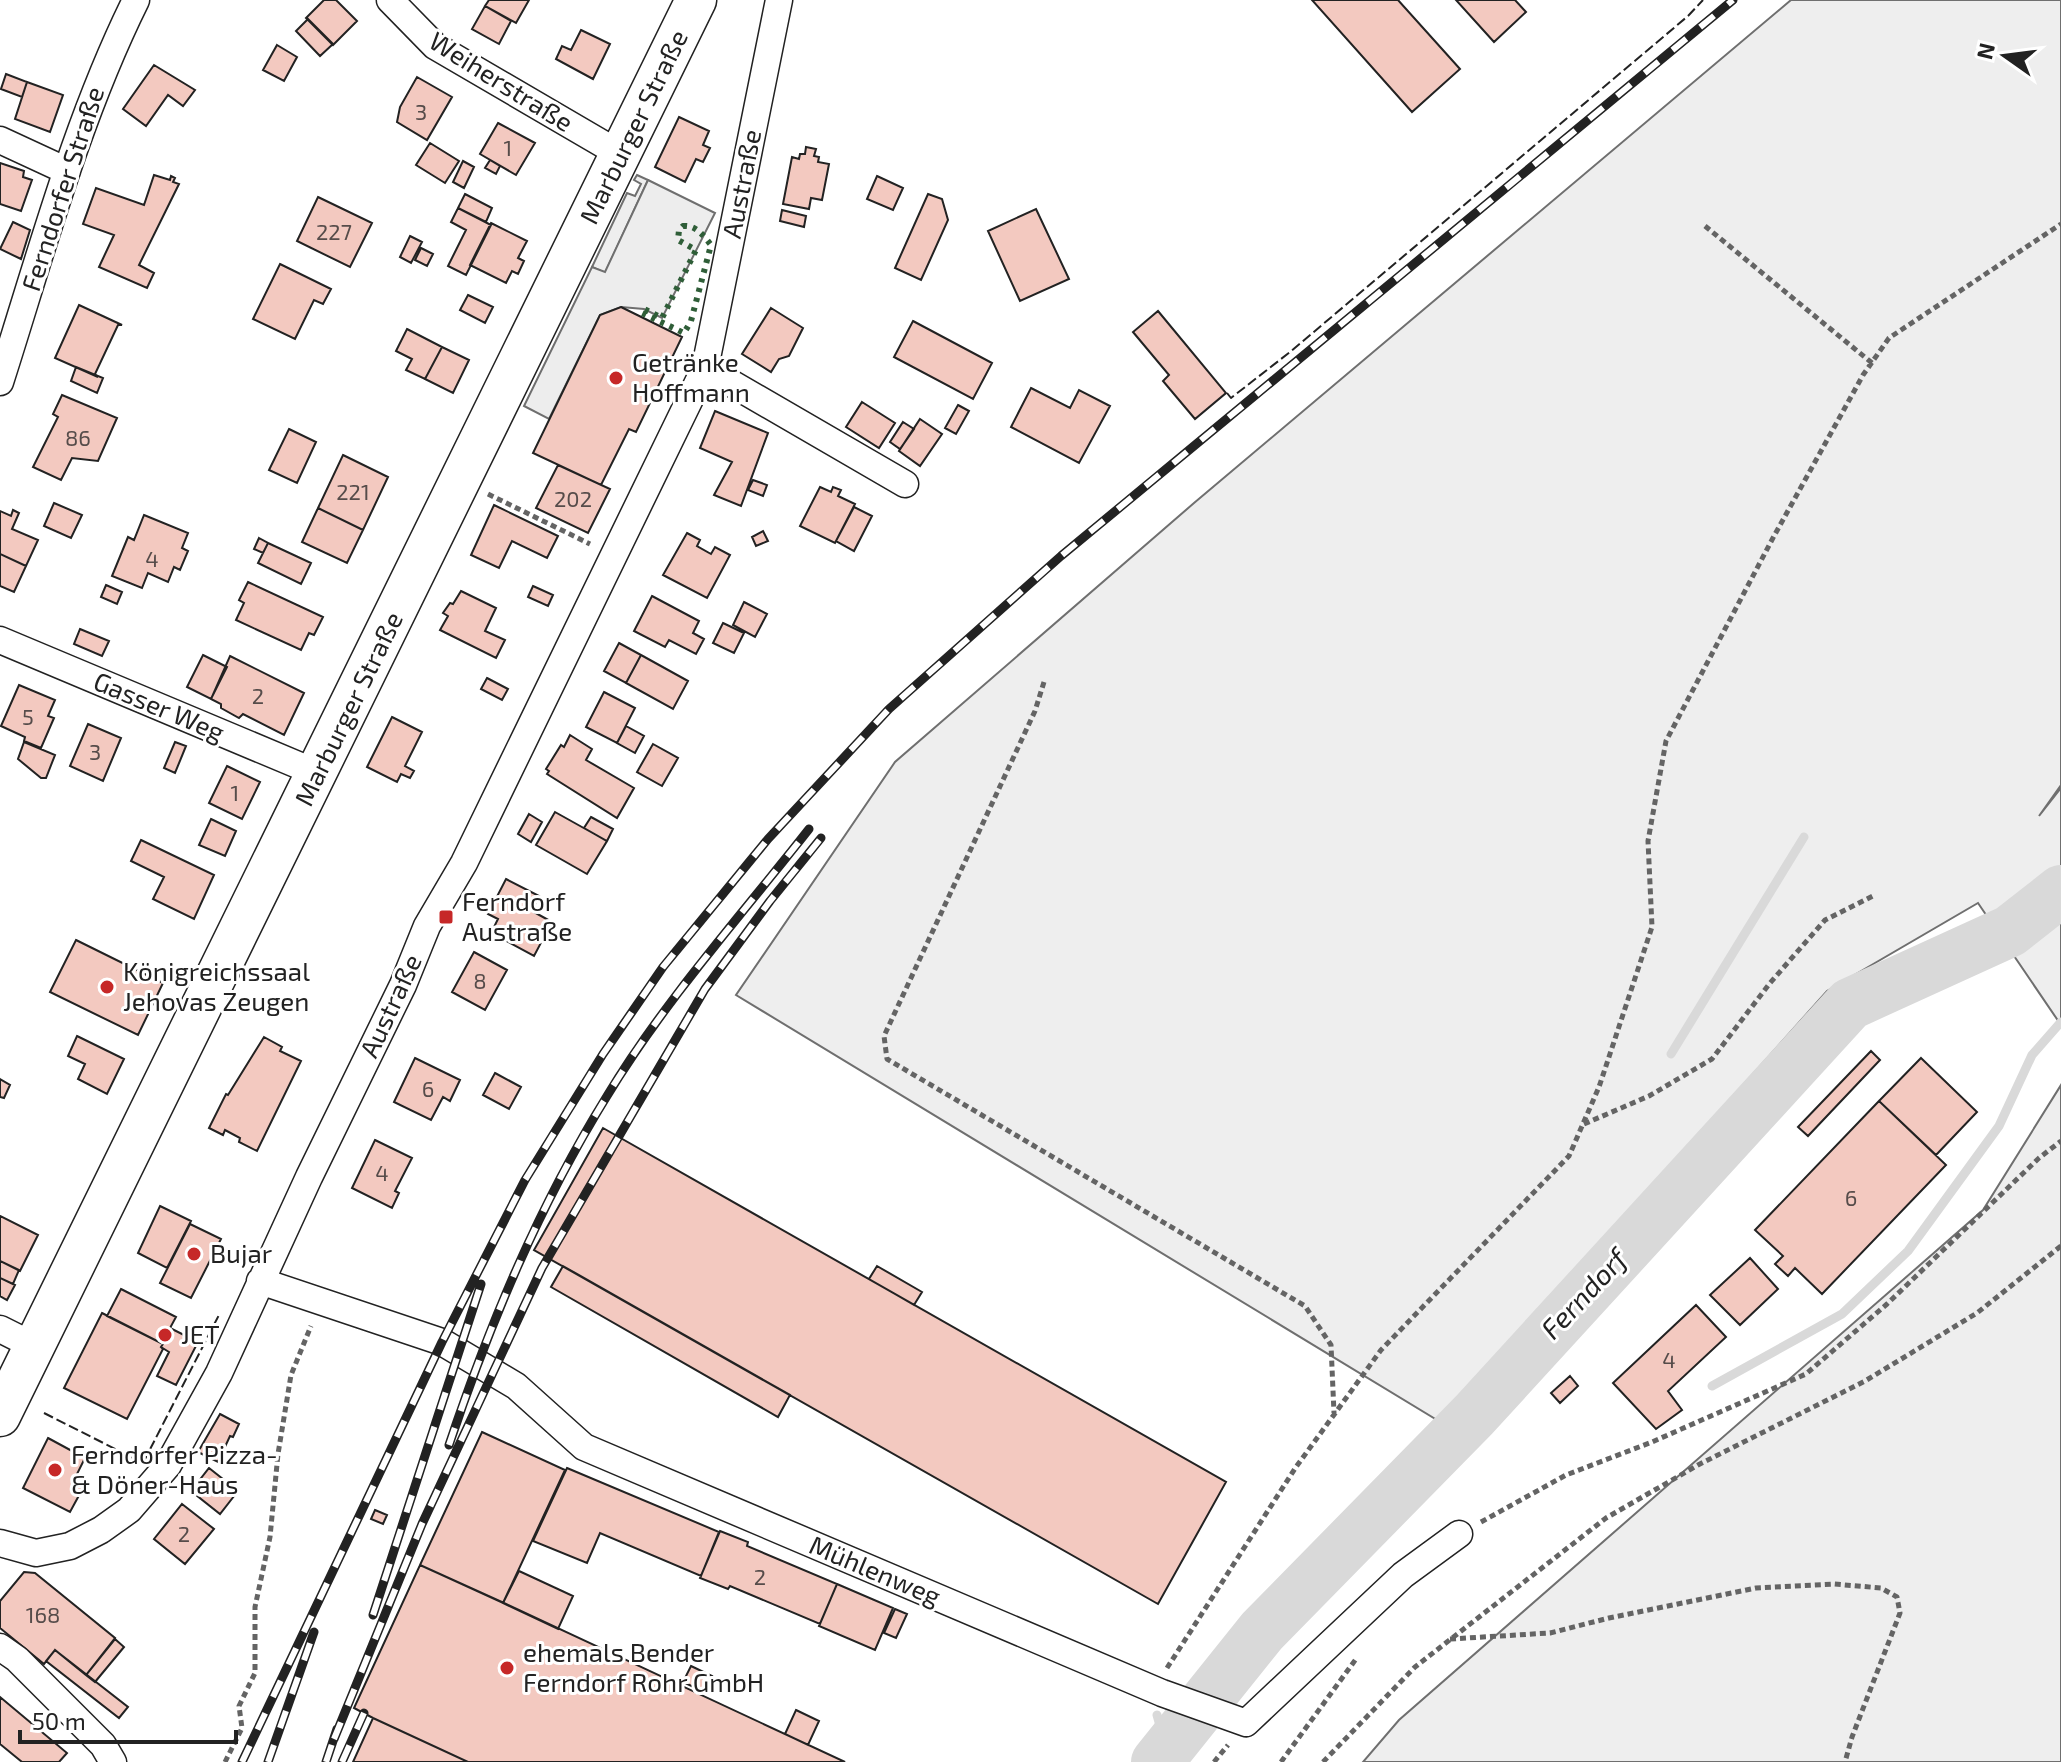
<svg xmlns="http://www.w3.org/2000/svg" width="2061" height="1762" font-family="'Exo 2',sans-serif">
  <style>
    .green { fill: #eee; stroke: #6f6f6f; stroke-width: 2 }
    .parking { fill: #ededed; stroke: #6f6f6f; stroke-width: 2 }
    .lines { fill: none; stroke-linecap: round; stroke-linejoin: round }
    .stream { stroke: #d9d9d9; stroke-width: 9 }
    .river { stroke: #d9d9d9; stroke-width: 52 }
    .building { fill: #f3c9c0; stroke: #222; stroke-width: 2 }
    .minor-casing { stroke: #222; stroke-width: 29 }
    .primary-casing { stroke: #222; stroke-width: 43 }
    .path { stroke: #646464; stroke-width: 5; stroke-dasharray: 6 4; stroke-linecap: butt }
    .minor { stroke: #fff; stroke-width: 26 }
    .primary { stroke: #fff; stroke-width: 40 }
    .rail-casing { stroke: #222; stroke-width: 9 }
    .rail { stroke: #fff; stroke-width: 6; stroke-dasharray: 18; stroke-linecap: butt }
    .hedge { stroke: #2f5e38; stroke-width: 6; stroke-dasharray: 4 6; stroke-linecap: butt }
    .fence { stroke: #222; stroke-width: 2; stroke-dasharray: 10 4; stroke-linecap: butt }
    .poi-dot { fill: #c62828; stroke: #fff; stroke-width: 3 }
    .labels { text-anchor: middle; stroke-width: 6; stroke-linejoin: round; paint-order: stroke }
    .number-label { font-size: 22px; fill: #564c4a }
    .street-label { font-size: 26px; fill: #222; stroke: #fff }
    .poi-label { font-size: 26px; fill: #222; stroke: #fff; text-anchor: start }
    .water-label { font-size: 28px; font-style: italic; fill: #222; stroke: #fff }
  </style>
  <rect width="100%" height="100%" fill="#fff"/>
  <!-- green -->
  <path class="green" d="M1791 0H2061V785L2039 816 2061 788V1025L1978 903 1827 991 1442 1423 736 995 895 762 1194 503Z
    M637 175 648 180 605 273 592 267 627 193 635 196 641 184 634 180Z
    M2061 1085V1762H1363L1399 1720 1983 1210Z"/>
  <!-- parking -->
  <path class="parking" d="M648 180 715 213 662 318 644 309 621 307 600 315 549 419 524 406 592 267 605 272Z"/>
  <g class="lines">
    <!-- stream -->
    <path class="stream" d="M1671 1054 1804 837
      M1712 1386 1842 1314 1908 1251 1999 1126 2032 1055 2061 1022
      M1157 1715 1167 1750"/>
    <!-- river -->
    <path class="river" d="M1157 1762 1262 1631 1474 1415 1850 1004 2010 931 2061 891"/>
  </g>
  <!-- building -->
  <path class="building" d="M324 0H336L357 21 333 45 306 18Z
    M489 0H529L516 23 485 6Z
    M1312 0H1398L1460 69 1412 112Z
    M1456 0H1515L1526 12 1494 42Z
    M485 6 511 21 499 44 472 29Z
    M308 19 333 44 320 56 296 31Z
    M581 30 610 44 593 79 556 59 562 46 571 50Z
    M277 45 297 57 284 81 263 70Z
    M154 65 195 90 183 106 168 95 146 126 123 109Z
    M6 74 27 82 22 97 1 89Z
    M417 77 452 97 427 140 397 122 400 107Z
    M27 82 63 95 50 132 15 119Z
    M679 117 709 131 703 145 710 148 703 162 696 159 685 182 655 167Z
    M498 123 535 143 516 175 480 154Z
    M430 143 459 161 445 183 416 165Z
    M806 147 816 149 814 156 819 157 818 162 829 164 822 200 811 198 809 209 783 204 792 157 799 159 800 154H805Z
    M490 160 500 166 496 174 485 168Z
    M463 161 474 167 464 188 453 182Z
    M0 163 24 171 23 177 32 180 21 211 0 204Z
    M154 175 170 180 171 176 175 178 173 182 179 184 139 265 154 273 147 288 99 267 114 235 83 224 96 188 144 205Z
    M877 176 903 188 893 210 867 199Z
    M465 194 492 208 486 222 458 208Z
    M928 194 942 199 948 220 921 280 895 268Z
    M318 197 372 223 350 267 297 241Z
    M458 208 491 225 466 275 448 266 466 230 451 222Z
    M1036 209 1069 279 1020 301 988 231Z
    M782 210 806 216 804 227 780 221Z
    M13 222 30 230 21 259 0 249Z
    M491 223 527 241 518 258 524 261 518 274 512 271 506 283 470 265Z
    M410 236 422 242 411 263 400 257Z
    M421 248 433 254 427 266 415 260Z
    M280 264 331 289 323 304 314 300 295 339 253 319Z
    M468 295 493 307 485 323 460 310Z
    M79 305 122 325H118L95 374 98 377 55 358Z
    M621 307 682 337 636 432 629 429 601 485 533 453 600 315Z
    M771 308 803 328 789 356 779 359 771 372 742 354Z
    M1158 311 1226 393 1195 419 1163 381 1169 375 1133 332Z
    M913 321 992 363 973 399 894 357Z
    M407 329 442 347 425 379 406 370 412 359 396 351Z
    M442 347 469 360 453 393 425 379Z
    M76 367 103 378 97 393 71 381Z
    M1031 388 1070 408 1079 390 1110 406 1079 463 1011 427Z
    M62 395 117 418 98 461 72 458 61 480 33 467 58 417 53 414Z
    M862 402 895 423 879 448 846 427Z
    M958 405 969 411 956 434 945 428Z
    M715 411 768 433 741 506 714 495 732 462 700 448Z
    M920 419 942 434 920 466 899 451Z
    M903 422 914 429 900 449 890 442Z
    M289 429 316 442 297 483 269 470Z
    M343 455 388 477 363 530 318 508Z
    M558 465 610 489 588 533 536 508Z
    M753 480 767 485 763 496 748 490Z
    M820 487 831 492 833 487 841 490 838 496 855 504 835 543 800 526Z
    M54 503 82 515 71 538 44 526Z
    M494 505 558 536 547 558 512 541 499 568 471 555Z
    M854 507 872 516 854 551 836 541Z
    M318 508 363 530 347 563 302 542Z
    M13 510 19 513 12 529 38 540 26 566 0 554V511L11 516Z
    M144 515 188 533 182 548 188 551 180 570 174 567 168 582 148 573 142 588 112 576 128 537 134 540Z
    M763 531 768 541 756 546 752 537Z
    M687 533 700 540 697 546 711 554 715 547 730 555 707 598 663 575Z
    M259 538 268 543 263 553 254 549Z
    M268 543 311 563 301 584 258 563Z
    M0 554 26 566 14 592 0 586Z
    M248 582 323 617 314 635 309 633 301 650 236 620 244 603 239 600Z
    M106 585 122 592 117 604 101 597Z
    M533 586 553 595 548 606 528 597Z
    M461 591 496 608 485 631 505 640 496 658 440 630 448 616 443 613 450 603 453 604Z
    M652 596 699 621 693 633 704 639 696 654 669 640 665 647 634 631Z
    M744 602 767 614 755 637 733 625Z
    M723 623 744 633 734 653 713 643Z
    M80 629 109 641 102 656 74 644Z
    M619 643 641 655 626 683 604 671Z
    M203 655 227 667 211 699 187 687Z
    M641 655 688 681 673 709 626 683Z
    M230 656 304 693 284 735 243 714 239 718 221 708V704L211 699Z
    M487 678 508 689 502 700 481 689Z
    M19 685 55 700 48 716 54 718 41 748 24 741 25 737 1 726Z
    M604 692 635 708 617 743 586 727Z
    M392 717 422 732 405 766 414 771 410 778 401 774 397 782 367 767Z
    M88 724 121 738 103 781 70 766Z
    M626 726 644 736 635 753 617 743Z
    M570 735 592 749 586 760 634 788 617 818 547 774 549 771 546 769 561 745 564 747Z
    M24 742 55 755 46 778H41L18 759Z
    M175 742 186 746 175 773 164 768Z
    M653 744 678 758 662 786 637 772Z
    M227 766 260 782 242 819 209 803Z
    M555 812 607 841 587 874 536 845Z
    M529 814 542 822 531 842 518 834Z
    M591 817 613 829 607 841 584 828Z
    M211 819 236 831 225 856 199 845Z
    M141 840 214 875 194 919 153 899 164 877 131 861Z
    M506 879 539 896 532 911 552 922 534 956 501 938 504 932 494 927 498 919 488 914Z
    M76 940 163 983 138 1035 50 992Z
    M474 952 507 970 485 1010 452 992Z
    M77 1036 124 1059 107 1094 78 1079 85 1064 68 1056Z
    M264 1037 282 1047 280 1051 301 1061 257 1151 239 1142 240 1138 225 1130 223 1135 209 1128 226 1094 228 1095Z
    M1871 1051 1880 1060 1808 1136 1798 1127Z
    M415 1058 460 1080 450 1101 443 1097 431 1120 394 1102Z
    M1921 1058 1977 1112 1936 1155 1879 1101Z
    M495 1073 521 1087 509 1109 483 1095Z
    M0 1079 10 1085 4 1098 0 1097Z
    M1879 1101 1946 1165 1822 1294 1795 1268 1788 1276 1775 1264 1783 1256 1755 1230Z
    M603 1128 1226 1482 1158 1604 534 1250Z
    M375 1140 412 1158 395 1191 399 1193 392 1208 352 1188Z
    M160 1206 191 1221 167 1268 138 1253Z
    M0 1216 38 1235 20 1271 0 1261Z
    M190 1224 221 1239 191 1298 160 1283Z
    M1750 1258 1778 1289 1740 1325 1710 1295Z
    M0 1261 19 1270 13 1284 0 1278Z
    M563 1266 790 1395 778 1417 551 1287Z
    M877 1266 922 1292 914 1305 869 1279Z
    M0 1278 15 1285 7 1300 0 1296Z
    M121 1289 176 1317 170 1328 198 1342 176 1385 157 1376 169 1352 161 1347 163 1344 107 1316Z
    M1696 1305 1726 1337 1668 1391 1682 1410 1656 1429 1613 1383Z
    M102 1313 163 1344 161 1347 163 1349 127 1419 64 1388Z
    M1570 1376 1578 1386 1560 1403 1551 1393Z
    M220 1414 239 1424 233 1437 230 1436 218 1462 198 1452Z
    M482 1432 565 1470 503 1603 420 1565Z
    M48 1438 85 1458 73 1482 83 1488 70 1512 23 1488Z
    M209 1468 238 1491 220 1514 191 1491Z
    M567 1468 719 1532 701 1576 600 1533 587 1563 533 1541Z
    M182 1504 214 1529 185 1564 154 1539Z
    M375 1510 387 1515 383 1524 371 1519Z
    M720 1531 748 1542 747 1546 837 1584 820 1624 730 1586 728 1589 700 1578Z
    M420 1565 504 1603 845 1762H468L373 1718 354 1708Z
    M519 1571 573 1596 558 1629 503 1603Z
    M24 1572 35 1573 115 1638 86 1675 55 1650 44 1664 0 1628V1601Z
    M837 1584 893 1608 875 1650 819 1626Z
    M895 1609 907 1614 896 1638 884 1633Z
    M115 1639 124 1647 95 1682 86 1675Z
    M55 1650 128 1707 119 1718 46 1661Z
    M691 1666 712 1676 704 1692 683 1682Z
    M0 1697 67 1753 59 1762H22L0 1744Z
    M796 1710 819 1721 808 1745 785 1734Z
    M373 1718 468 1762H353Z"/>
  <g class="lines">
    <defs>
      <path id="minor" d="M390 0 435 46 620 154
        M0 140 67 171
        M705 368 905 484
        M0 382C41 254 76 121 136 0
        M0 640 317 773
        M260 1281 442 1342 516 1386 584 1447 1162 1693 1246 1723 1403 1575 1459 1534
        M0 1329 34 1346
        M0 1543 36 1553 70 1546 101 1530 129 1510 168 1465 219 1373 309 1177 403 985 427 926 464 863 705 368 779 0
        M0 1647 17 1659 103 1745 113 1762"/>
      <path id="primary" d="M0 1416 696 0"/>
    </defs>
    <!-- minor casing -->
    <use href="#minor" class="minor-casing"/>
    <!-- primary casing -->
    <use href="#primary" class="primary-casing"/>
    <!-- path -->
    <path class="path" d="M1705 226 1872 363
      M488 494 590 544
      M1044 682 1035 711 884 1036 887 1059 1305 1306 1331 1345 1334 1413
      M1584 1124 1649 1096 1712 1059 1770 983 1825 920 1875 895
      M1481 1522 1566 1475 1652 1442 1806 1374 1887 1304 2039 1158 2061 1141
      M1450 1639 1550 1633 1609 1618 1756 1588 1834 1584 1881 1588 1897 1597 1900 1613 1852 1737 1845 1762
      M1167 1668 1296 1467 1381 1350 1569 1156 1599 1087 1652 927 1648 841 1666 741 1774 536 1863 375 1889 338 2061 224
      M225 1762 242 1728 239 1706 255 1673V1607L270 1537 278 1454 291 1375 311 1326
      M1214 1762 1228 1745
      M1281 1762 1356 1659
      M1323 1762 1415 1667 1606 1518 1698 1465 1865 1381 1977 1313 2061 1246"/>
    <!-- minor -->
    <use href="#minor" class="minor"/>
    <!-- primary -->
    <use href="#primary" class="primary"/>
    <defs>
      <path id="rail" d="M449 1445C490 1323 539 1206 607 1096 665 1000 740 917 809 829
        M373 1615 481 1284
        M334 1739 422 1524 542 1268 705 989 770 901 821 838
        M242 1762 442 1342 525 1180 603 1054 663 967 768 839 889 709 1061 556 1733 0
        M268 1762 314 1632
        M326 1762 337 1729
        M342 1762 364 1713"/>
    </defs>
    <!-- rail casing -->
    <use href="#rail" class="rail-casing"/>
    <!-- rail -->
    <use href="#rail" class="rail"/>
    <!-- hedge -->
    <path class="hedge" d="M683 226C696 225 703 235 711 245L691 321 684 333 642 313 644 309 662 318 696 250 678 240 679 230Z"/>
    <!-- fence -->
    <path class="fence" d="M1227 393 1231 398 1290 352 1688 16 1703 0
      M44 1413 143 1463 220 1313"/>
  </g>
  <!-- markers -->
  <g class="poi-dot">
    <circle cx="616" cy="378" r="8"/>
    <rect x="438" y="909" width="16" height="16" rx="4"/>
    <circle cx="107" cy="987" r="8"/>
    <circle cx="194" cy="1254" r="8"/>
    <circle cx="165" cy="1335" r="8"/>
    <circle cx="55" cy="1470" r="8"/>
    <circle cx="507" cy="1668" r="8"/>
  </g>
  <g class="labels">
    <!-- number labels -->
    <g class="number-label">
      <text x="421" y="120">3</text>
      <text x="508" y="156">1</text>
      <text x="334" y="240">227</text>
      <text x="78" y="446">86</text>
      <text x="353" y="500">221</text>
      <text x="573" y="507">202</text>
      <text x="152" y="567">4</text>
      <text x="258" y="704">2</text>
      <text x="28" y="725">5</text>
      <text x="95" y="760">3</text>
      <text x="235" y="801">1</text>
      <text x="480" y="989">8</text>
      <text x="428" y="1097">6</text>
      <text x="382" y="1181">4</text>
      <text x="1851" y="1206">6</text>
      <text x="1669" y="1368">4</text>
      <text x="184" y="1542">2</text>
      <text x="760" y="1585">2</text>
      <text x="43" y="1623">168</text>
    </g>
    <!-- street labels -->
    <g class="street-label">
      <text transform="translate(501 82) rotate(32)" y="9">Weiherstraße</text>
      <text transform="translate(634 127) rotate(-64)" y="9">Marburger Straße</text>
      <text transform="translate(742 184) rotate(-79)" y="9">Austraße</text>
      <text transform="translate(63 189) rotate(-72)" y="9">Ferndorfer Straße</text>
      <text transform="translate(159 707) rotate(23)" y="9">Gasser Weg</text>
      <text transform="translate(349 709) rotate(-64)" y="9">Marburger Straße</text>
      <text transform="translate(391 1006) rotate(-65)" y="9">Austraße</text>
      <text transform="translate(875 1571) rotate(23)" y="9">Mühlenweg</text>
    </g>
    <!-- poi labels -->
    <g class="poi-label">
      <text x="632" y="372">Getränke<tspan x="632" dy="30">Hoffmann</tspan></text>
      <text x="462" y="911">Ferndorf<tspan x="462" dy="30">Austraße</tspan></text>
      <text x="123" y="981">Königreichssaal<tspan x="123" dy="30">Jehovas Zeugen</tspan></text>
      <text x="210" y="1263">Bujar</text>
      <text x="181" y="1344">JET</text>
      <text x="71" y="1464">Ferndorfer Pizza-<tspan x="71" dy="30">&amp; Döner-Haus</tspan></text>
      <text x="523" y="1662">ehemals Bender<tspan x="523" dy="30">Ferndorf Rohr GmbH</tspan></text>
    </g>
    <!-- water labels -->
    <g class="water-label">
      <text transform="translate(1584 1294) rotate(-47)" y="10">Ferndorf</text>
    </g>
  </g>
  <!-- north arrow -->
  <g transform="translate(2005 56) rotate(284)" stroke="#ffffff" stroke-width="6" paint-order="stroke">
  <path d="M0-6L14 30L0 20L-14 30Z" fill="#222222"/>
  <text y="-12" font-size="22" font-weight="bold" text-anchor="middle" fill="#222222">N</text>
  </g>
  <!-- scale -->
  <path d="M20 1730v12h216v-12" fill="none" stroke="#222222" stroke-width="4"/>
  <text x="32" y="1730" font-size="24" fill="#222222" stroke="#ffffff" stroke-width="6" paint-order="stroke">50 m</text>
</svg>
